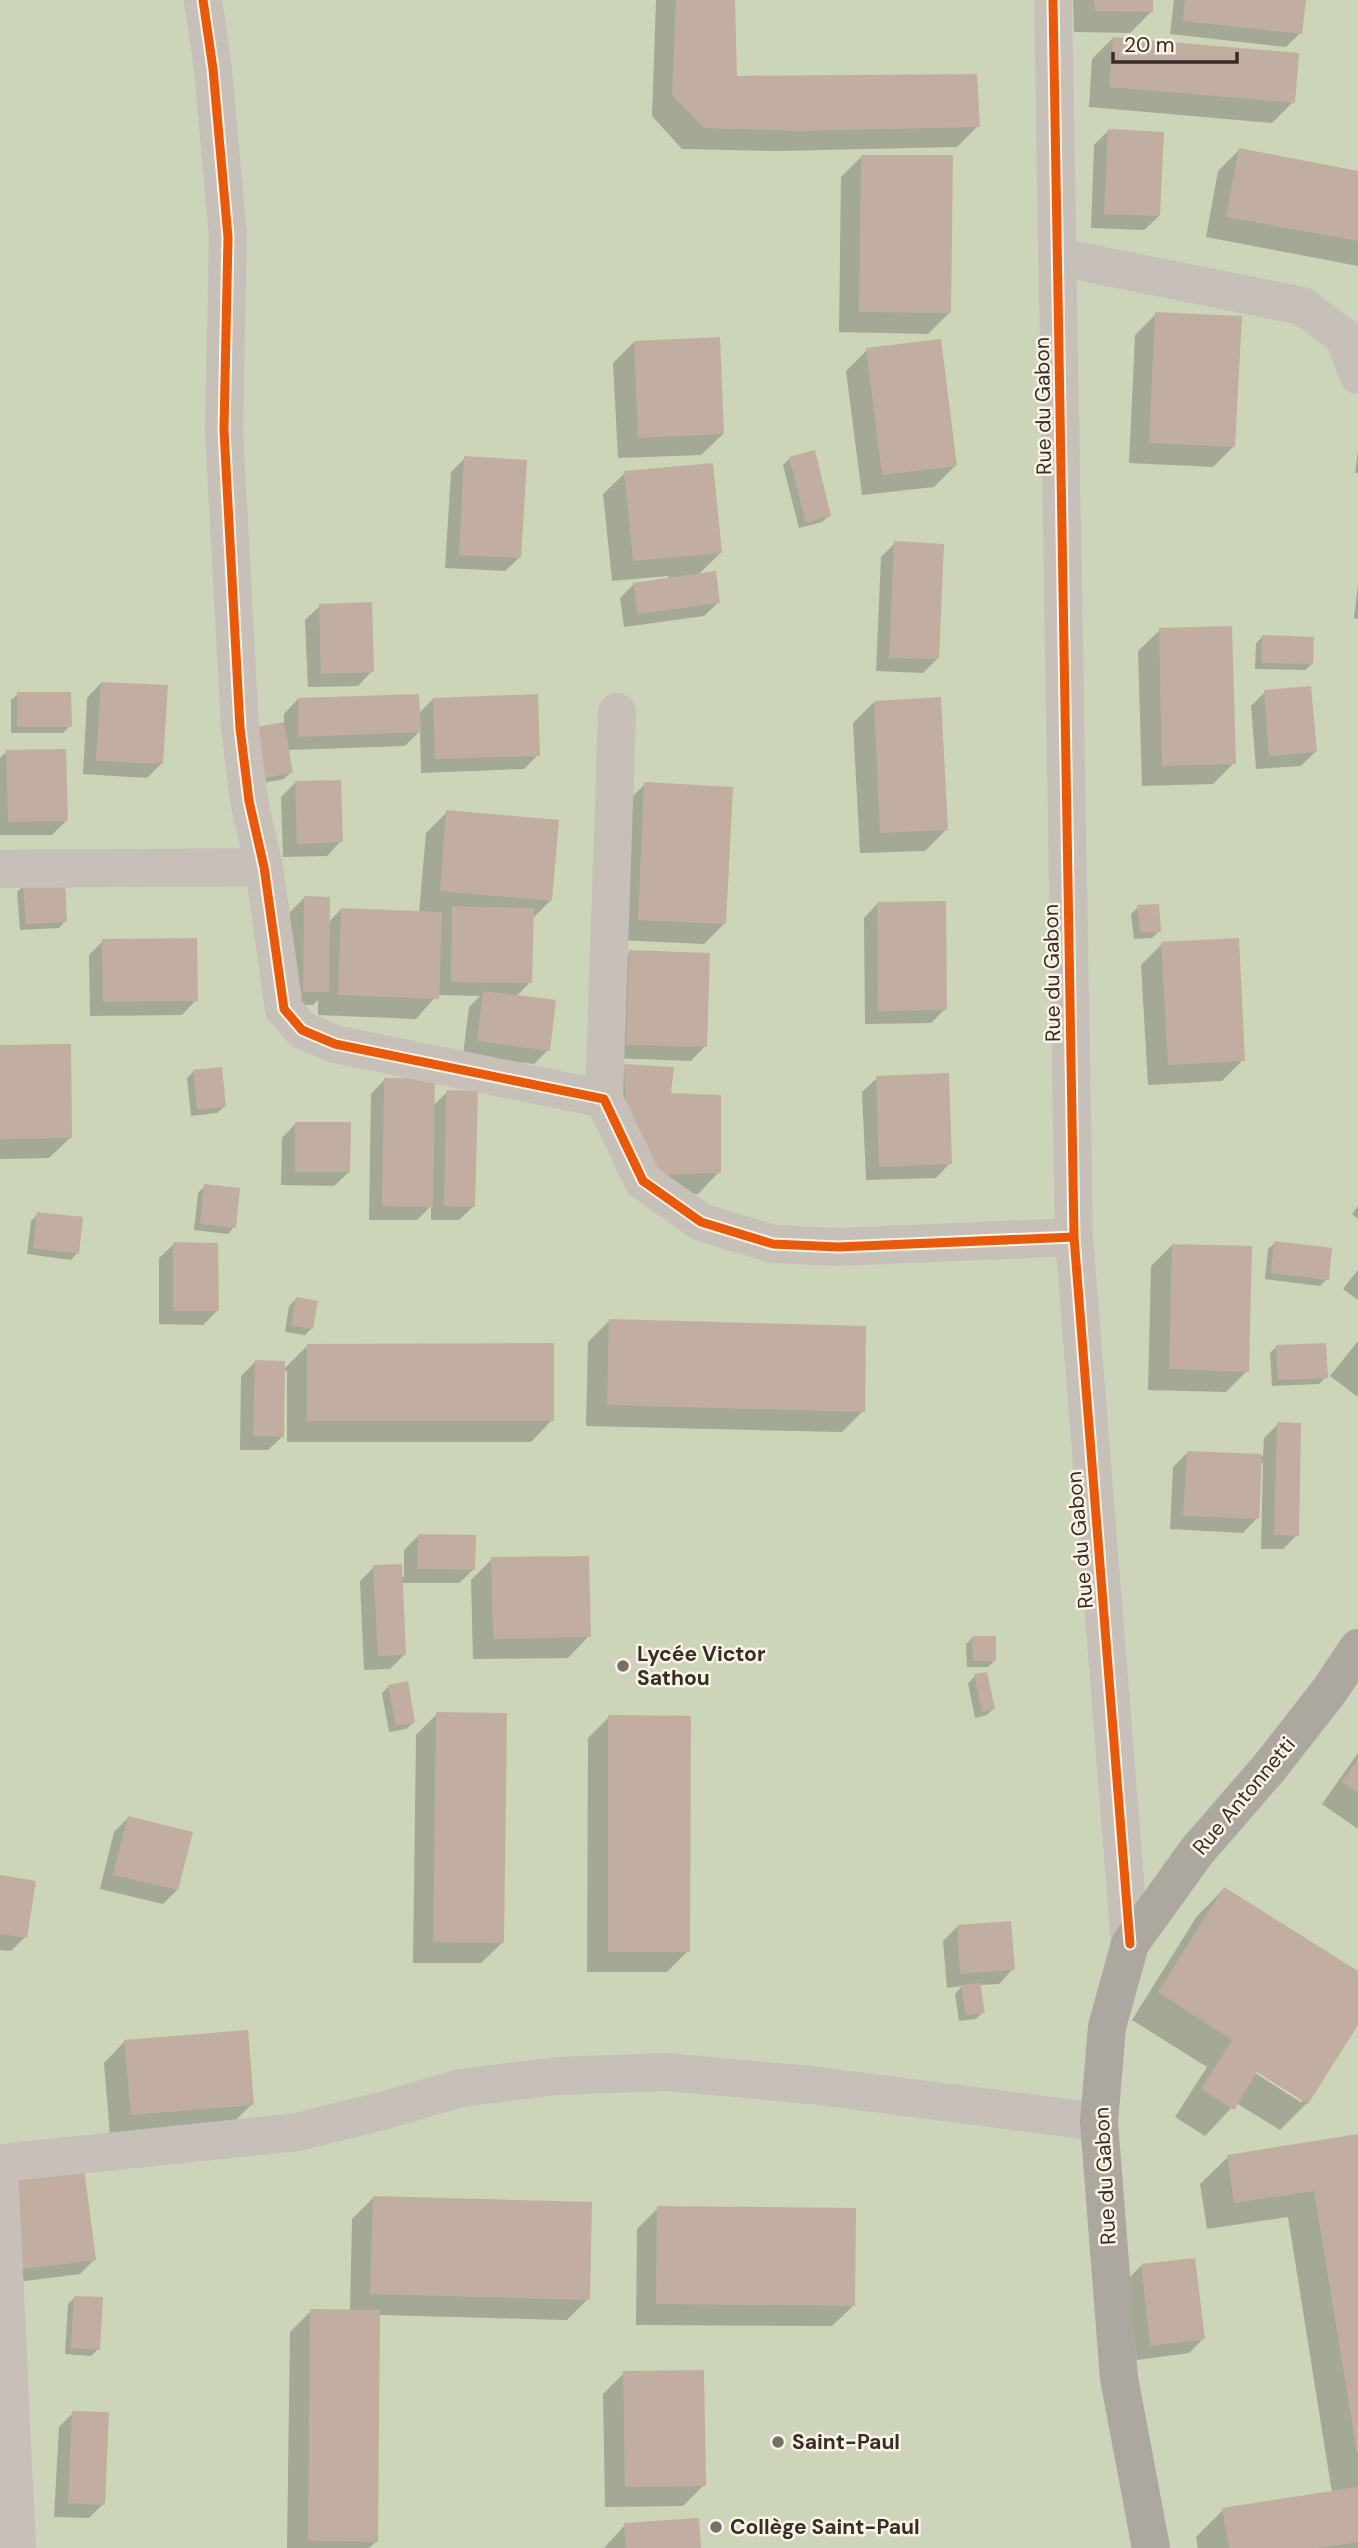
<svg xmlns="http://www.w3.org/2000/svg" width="1358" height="2548" font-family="'DM Sans',sans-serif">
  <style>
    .green { fill: #ccd4b9 }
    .shadow { fill: #0003; fill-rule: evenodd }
    .building { fill: #c2aea0 }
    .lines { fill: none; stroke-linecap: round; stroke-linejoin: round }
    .minor { stroke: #c6c0b9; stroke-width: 38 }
    .highway { stroke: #aca79f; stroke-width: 38 }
    .cycleway-casing { stroke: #faf3e6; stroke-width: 13 }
    .cycleway { stroke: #e8590c; stroke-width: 9 }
    .poi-dot { fill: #776f68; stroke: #faf3e6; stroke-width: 2.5 }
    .labels { text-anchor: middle; stroke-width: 5; stroke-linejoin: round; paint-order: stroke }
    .street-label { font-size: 21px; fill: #372d27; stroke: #faf3e6 }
    .poi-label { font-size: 21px; font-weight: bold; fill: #372d27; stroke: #faf3e6; text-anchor: start }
  </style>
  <rect width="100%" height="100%" fill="#ede9e0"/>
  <!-- green -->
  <path class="green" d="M0 0H1358V2548H0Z"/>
  <!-- shadow -->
  <path class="shadow" d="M656 0H733L735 78 978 126 957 147 778 151 682 149 652 116Z
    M1073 0H1151V12L1130 33 1074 32Z
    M1174 0H1304L1300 33 1286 47 1170 34Z
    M1113 38 1293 102 1272 123 1089 107 1092 59Z
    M1108 131 1159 216 1144 230 1091 228 1094 145Z
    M1239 150 1358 172V266L1206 237 1218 171Z
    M862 156 949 313 928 334 839 332 841 177Z
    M1156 314 1234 446 1213 467 1129 463 1135 335Z
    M634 342 723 434 701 455 618 458 613 363Z
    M867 350 955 466 934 487 862 495 846 371Z
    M1358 450V473H1355Z
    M465 458 520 557 505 571 445 568 451 472Z
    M790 458 829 516 822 522 799 528 783 465Z
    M625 473 720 553 698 575 719 602 704 616 624 627 620 598 634 584 669 579 668 576 612 581 603 494Z
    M895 543 937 659 923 673 876 671 881 557Z
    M1358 584V619L1354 618Z
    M320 606 372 671 358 686 308 687 305 620Z
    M1160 630 1234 763 1213 784 1142 786 1138 651Z
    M1263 636 1312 664 1305 670 1255 669 1256 643Z
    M101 683 162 763 147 778 83 774 87 698Z
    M1265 692 1315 752 1301 766 1256 769 1251 706Z
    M18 694 70 726 63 733H11V700Z
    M298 699 418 714 433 699 538 755 524 769 421 773 420 731 405 746 287 750 291 772 284 779 258 784 284 724V714Z
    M874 702 946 830 925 851 860 853 853 723Z
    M7 751 66 821 52 835H0V758Z
    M295 783 341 841 327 856 283 857 281 797Z
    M645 784 725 923 704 944 618 940 624 805Z
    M447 812 551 900 532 919 530 982 516 997 548 1050 534 1064 463 1055 469 1007 480 996 437 995 416 1019 318 1015V1000L313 1005H289L290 912 304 898 328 923 341 909 419 913 426 833Z
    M24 885 65 921 59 928 20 930 17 892Z
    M878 903 945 1009 931 1023 865 1024 864 918Z
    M1138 907 1159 931 1152 938 1134 939 1131 914Z
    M103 941 196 1000 182 1015 90 1016 89 955Z
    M1162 944 1243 1060 1222 1081 1148 1085 1141 965Z
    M630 952 705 1046 691 1061 613 1058 616 966Z
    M0 1047 71 1137 49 1158 0 1159Z
    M624 1066 669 1095 719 1172 698 1194 632 1195 606 1136Z
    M194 1071 224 1107 217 1113 191 1116 187 1078Z
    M877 1078 950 1163 936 1178 866 1180 862 1092Z
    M385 1079 433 1106 447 1092 474 1206 459 1220H431V1206L417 1220H369L371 1094Z
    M296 1123 349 1172 334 1186 281 1185 282 1138Z
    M205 1186 234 1227 228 1234 194 1230 198 1193Z
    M1358 1206V1219L1352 1214Z
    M38 1214 77 1253 71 1260 27 1254 31 1221Z
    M1275 1243 1327 1279 1320 1286 1265 1279 1268 1249Z
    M174 1244 217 1311 203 1325 159 1324V1258Z
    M1172 1245 1247 1371 1226 1392 1148 1390 1151 1266Z
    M1358 1270V1300L1343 1289Z
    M296 1299 311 1329 305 1335 285 1332 289 1306Z
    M609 1321 863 1411 842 1432 586 1426 588 1342Z
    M1358 1341V1397L1330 1376Z
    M308 1345 552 1420 531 1442H287V1371H283V1436L268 1450H240L241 1376 255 1362 283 1370Z
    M1277 1346 1326 1377 1319 1384 1272 1386 1270 1353Z
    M1278 1424 1297 1535 1283 1549H1261L1263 1463H1260L1257 1518 1243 1533 1170 1529 1173 1467 1187 1453 1263 1456 1264 1438Z
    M418 1536 474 1569 459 1583H401L404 1655 390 1669 364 1670 360 1581 374 1567 404 1577V1550Z
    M492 1559 589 1636 568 1658 473 1659 471 1580Z
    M973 1637 995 1660 988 1667H967L966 1644Z
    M975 1676 993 1709 987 1715 975 1718 968 1683Z
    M389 1686 413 1723 406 1729 389 1732 382 1693Z
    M437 1714 503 1942 481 1963H413L416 1735Z
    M609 1717 688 1951 667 1972H587L588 1738Z
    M1358 1753V1829L1322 1804Z
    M128 1818 177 1890 163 1904 100 1889 114 1832Z
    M0 1877 25 1937 11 1951 0 1950Z
    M1224 1889 1358 1973V2022L1307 2103 1280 2130 1236 2103 1205 2136 1175 2117 1207 2067 1132 2020 1197 1916ZM1251 2066 1302 2099V2103L1249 2069Z
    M957 1927 1013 1969 999 1984 979 1985 983 2012 976 2019 959 2021 955 1994 962 1986 947 1988 943 1941Z
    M125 2041 252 2104 231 2125 110 2135 104 2063Z
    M1358 2136V2548H1198L1196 2537 1223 2510 1332 2493 1288 2217 1207 2229 1200 2184 1228 2157Z
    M373 2198 588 2299 567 2320 379 2315 376 2542 369 2548H287L290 2332 311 2311H350L352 2219Z
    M658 2208 854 2305 832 2326 636 2325 637 2229Z
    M0 2217 94 2260 80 2274 9 2283Z
    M1141 2266 1203 2339 1189 2353 1137 2360 1127 2280Z
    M74 2298 98 2349 91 2356 65 2354 68 2304Z
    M624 2373 704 2485 683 2506 605 2507 603 2394Z
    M73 2413 103 2504 89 2518 54 2517 59 2427Z
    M625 2525 700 2548H604Z"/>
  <!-- building -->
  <path class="building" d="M676 0H735L737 76 977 74 980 127 800 131 704 128 672 95Z
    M1094 0H1153V12L1095 11Z
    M1185 0H1306L1302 34 1183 21Z
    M1113 37 1299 53 1295 103 1109 87Z
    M1108 129 1164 132 1160 216 1104 214Z
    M1239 148 1358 171V241L1226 217Z
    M861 155H953L951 313 859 312Z
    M1155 312 1242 316 1235 447 1149 443Z
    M720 337 724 434 638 438 634 341Z
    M941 339 957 466 882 475 866 348Z
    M815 450 831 516 806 523 789 457Z
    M464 456 527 460 521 558 459 555Z
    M713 463 722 553 633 561 624 471Z
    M894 541 944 544 939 659 889 658Z
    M716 571 720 603 638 614 633 583Z
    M372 602 374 672 321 674 319 604Z
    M1232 626 1236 764 1162 766 1159 628Z
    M1262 635 1314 637 1313 664 1261 663Z
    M101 682 168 685 163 764 96 761Z
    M1311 686 1317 752 1269 756 1264 690Z
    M17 692H71L72 727H17Z
    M419 694 421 732 298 737V698Z
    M538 694 540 756 435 759 433 698Z
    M941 697 948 830 880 833 874 701Z
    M284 722 293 773 265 778 256 727Z
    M66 749 68 821 8 822 6 750Z
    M341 780 343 842 297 844 295 781Z
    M644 782 733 787 726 924 638 920Z
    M446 810 559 820 552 901 440 891Z
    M65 881 67 922 26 924 23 884Z
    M304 896 330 897 329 992H303Z
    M946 901 947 1010 878 1011 877 902Z
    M1159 904 1161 932 1140 933 1137 905Z
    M452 906 534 908 532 983 451 982Z
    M341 908 442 912 439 999 338 995Z
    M197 938 198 1001 103 1002 102 939Z
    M1239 938 1245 1061 1168 1065 1161 942Z
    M629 950 710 953 707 1047 626 1045Z
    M483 991 556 1000 550 1051 477 1041Z
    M71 1044 72 1138 0 1139V1045Z
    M624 1064 674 1067 671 1093 721 1095V1173L653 1175 626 1115Z
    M222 1067 226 1107 197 1110 193 1070Z
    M949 1073 952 1164 879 1167 876 1076Z
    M384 1078H435L433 1207 382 1206Z
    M446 1090 478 1091 475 1207 444 1206Z
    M295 1122H351L350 1172H295Z
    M204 1184 240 1188 236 1228 200 1224Z
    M37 1212 83 1217 79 1254 33 1248Z
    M1274 1241 1332 1248 1329 1280 1271 1273Z
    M173 1242 218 1243 219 1311H173Z
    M1172 1244 1252 1246 1249 1372 1169 1369Z
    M296 1297 318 1301 313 1329 291 1325Z
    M609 1319 866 1326 865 1412 607 1405Z
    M554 1343V1421H307V1344Z
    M1326 1343 1328 1378 1278 1380 1276 1345Z
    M255 1360 285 1361 284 1437 253 1436Z
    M1277 1422 1301 1423 1299 1536 1274 1535Z
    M1187 1451 1262 1454 1259 1519 1183 1516Z
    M418 1534 476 1535 475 1570 417 1569Z
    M589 1556 591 1637 493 1639 491 1557Z
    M402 1564 406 1655 378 1656 373 1565Z
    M972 1636H996V1661H973Z
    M987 1672 995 1709 982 1712 974 1674Z
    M408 1681 415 1723 396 1726 388 1685Z
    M436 1712 507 1713 504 1943 433 1942Z
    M608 1715 691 1716 690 1952H608Z
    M1358 1759V1793L1342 1782Z
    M128 1816 193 1832 178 1890 113 1875Z
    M0 1875 36 1881 27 1938 0 1934Z
    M1224 1887 1358 1971V2025L1308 2104 1257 2072 1234 2110 1201 2089 1232 2040 1158 1992Z
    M1011 1921 1015 1970 960 1974 957 1925Z
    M980 1983 985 2013 966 2015 961 1985Z
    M248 2030 254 2105 131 2115 124 2040Z
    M1358 2134V2453H1357L1314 2191 1234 2203 1227 2155Z
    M84 2168 96 2260 23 2269 10 2177Z
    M373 2196 592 2202 590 2300 370 2294Z
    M657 2206 856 2208 855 2306 656 2304Z
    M1195 2258 1205 2339 1150 2346 1141 2264Z
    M74 2296 103 2297 100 2350 71 2348Z
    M310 2309 380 2310 378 2542 308 2541Z
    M704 2370 706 2486 625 2487 623 2371Z
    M72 2411 109 2412 105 2505 68 2503Z
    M1358 2487V2542L1318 2548H1229L1222 2508Z
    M699 2518 701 2548H626L624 2523Z"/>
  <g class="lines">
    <!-- minor -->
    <path class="minor" d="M203 0 213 69 228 237 224 430 240 728 249 801 264 867 284 1009 302 1030 335 1044 604 1099 643 1181 701 1222 773 1244 838 1247 1074 1237
      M1053 0 1074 1237 1130 1944
      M1058 257 1302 306 1344 337 1358 375
      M0 869 264 867
      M604 1099 617 712
      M0 2163 297 2132 386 2110 460 2088 557 2076 666 2072 811 2085 1099 2122
      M0 2187 17 2548"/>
    <!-- highway -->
    <path class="highway" d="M1151 2548 1119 2378 1099 2122 1107 2027 1130 1944 1197 1851 1269 1768 1330 1690 1358 1648"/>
    <defs>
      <path id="cycleway" d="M203 0 213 69 228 237 224 430 240 728 249 801 264 867 284 1009 302 1030 335 1044 604 1099 643 1181 701 1222 773 1244 838 1247 1074 1237
        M1053 0 1074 1237 1130 1944"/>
    </defs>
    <!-- cycleway casing -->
    <use href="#cycleway" class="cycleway-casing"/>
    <!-- cycleway -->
    <use href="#cycleway" class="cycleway"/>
  </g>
  <!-- markers -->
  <g class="poi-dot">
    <circle cx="623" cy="1666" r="7"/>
    <circle cx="778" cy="2442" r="7"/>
    <circle cx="716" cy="2527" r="7"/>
  </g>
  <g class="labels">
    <!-- street labels -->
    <g class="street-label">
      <text transform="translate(1043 406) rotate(-91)" y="7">Rue du Gabon</text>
      <text transform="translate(1052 973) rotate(-91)" y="7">Rue du Gabon</text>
      <text transform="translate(1080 1540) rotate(-95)" y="7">Rue du Gabon</text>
      <text transform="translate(1244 1796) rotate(-50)" y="7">Rue Antonnetti</text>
      <text transform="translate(1105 2176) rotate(-93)" y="7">Rue du Gabon</text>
    </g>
    <!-- poi labels -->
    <g class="poi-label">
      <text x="637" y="1661">Lycée Victor<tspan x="637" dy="24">Sathou</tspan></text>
      <text x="792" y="2449">Saint-Paul</text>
      <text x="730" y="2534">Collège Saint-Paul</text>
    </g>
  </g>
  <!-- scale -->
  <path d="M1113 52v10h124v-10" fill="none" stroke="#372d27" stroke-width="3.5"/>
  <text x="1124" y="52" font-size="21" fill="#372d27" stroke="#faf3e6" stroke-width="5" paint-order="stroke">20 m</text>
</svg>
